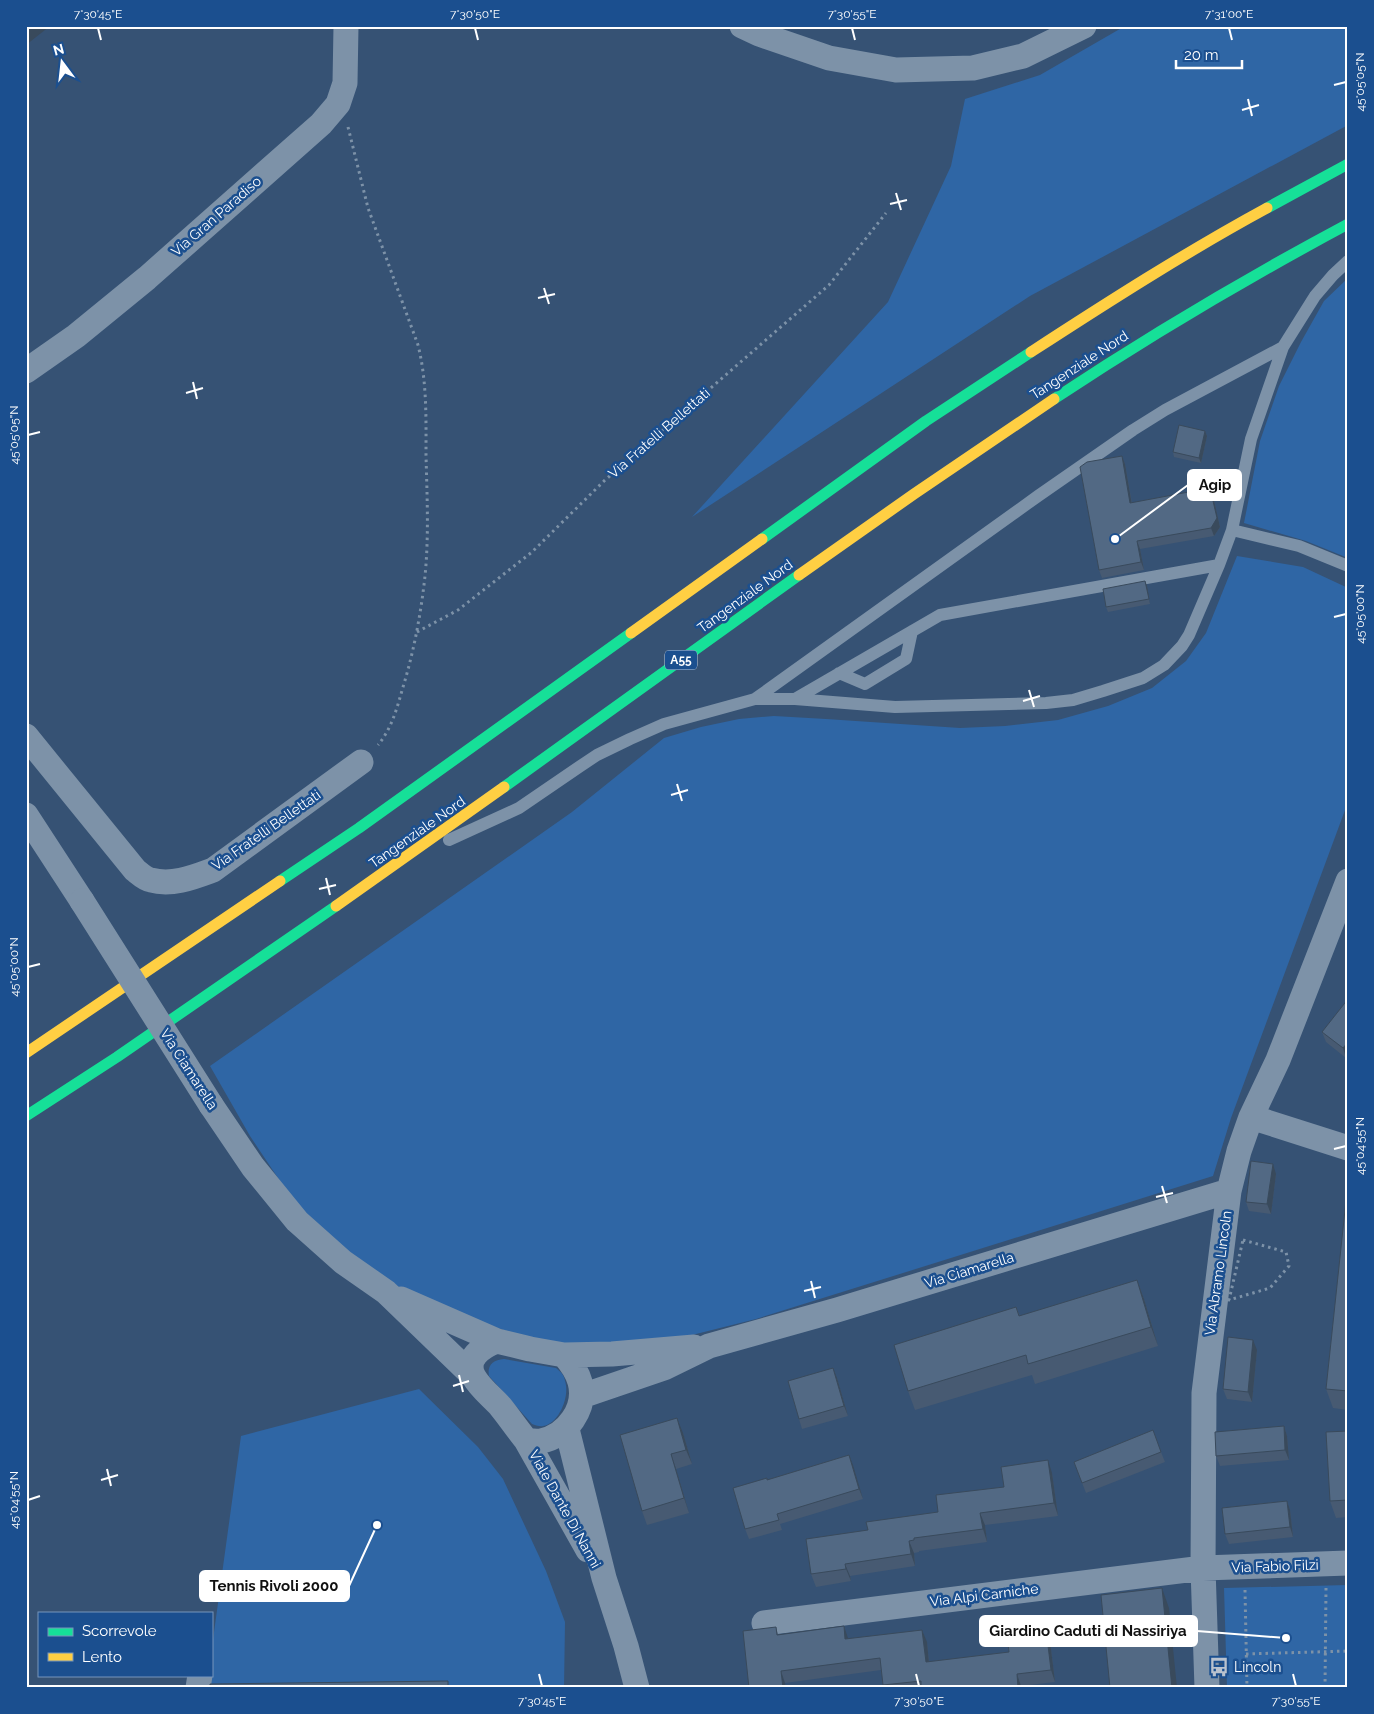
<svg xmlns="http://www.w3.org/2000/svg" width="1374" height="1714" font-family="Raleway,sans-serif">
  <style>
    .green { fill: #2f66a5 }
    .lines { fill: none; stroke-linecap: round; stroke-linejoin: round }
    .path { stroke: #7d92a8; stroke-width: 3; stroke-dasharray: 2.5 4; stroke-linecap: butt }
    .lane { stroke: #7d92a8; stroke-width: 12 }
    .street { stroke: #7d92a8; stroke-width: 25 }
    .fast { stroke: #16e098; stroke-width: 11 }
    .slow { stroke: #ffcf43; stroke-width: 11 }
    .street-bridge { stroke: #7d92a8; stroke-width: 25 }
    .wall { fill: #475a72 }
    .shaded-wall { fill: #394a5c }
    .building { fill: #526984; stroke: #394a5c }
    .ticks { fill: none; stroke: #fff; stroke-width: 2 }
    .labels { text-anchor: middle; stroke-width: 5; stroke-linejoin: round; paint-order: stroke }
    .shield { fill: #1b4f8f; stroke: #bbcadd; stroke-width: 1 }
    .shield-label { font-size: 12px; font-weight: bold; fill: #fff }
    .street-label { font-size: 14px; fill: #fff; stroke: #1b4f8f }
    .poi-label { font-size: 14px; fill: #fff; stroke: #1b4f8f; text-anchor: start }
    .leader { fill: none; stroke: #fff; stroke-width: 2 }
    .callout-dot { fill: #fff; stroke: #1b4f8f; stroke-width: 2 }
    .callout { fill: #fff; stroke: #fff; stroke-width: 2 }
    .callout-label { font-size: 15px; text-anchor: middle; font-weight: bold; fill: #111 }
    .neatline { fill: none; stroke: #fff; stroke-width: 2 }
    .ticks-label { font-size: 12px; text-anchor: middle; fill: #fff }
  </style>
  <rect width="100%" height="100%" fill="#365274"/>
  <!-- green -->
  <path class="green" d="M1125 26H1348V125L1030 296 692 517 888 302 951 166 965 99 1040 75Z
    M1348 278V558L1306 541 1244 523 1260 441 1279 386 1301 342 1324 301Z
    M1237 556 1303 567 1348 588V802L1231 1118 1213 1176 756 1319 676 1339 627 1344 557 1343 512 1333 440 1308 393 1284 364 1266 294 1202 250 1136 210 1066 572 812 664 738 701 727 739 719 774 716 826 719 960 728 1005 726 1058 720 1108 706 1152 688 1186 661 1206 633Z
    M504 1359 556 1368C561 1372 564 1375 565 1381 570 1395 560 1423 543 1426 540 1427 535 1425 532 1424L489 1376C487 1365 493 1360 504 1359Z
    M419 1389 478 1447 503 1479 546 1571 565 1622 564 1688H207L211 1675V1654L241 1436Z
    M1348 1585V1688H1227L1224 1588Z"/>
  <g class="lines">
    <!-- path -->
    <path class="path" d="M348 127 368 208 418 345C427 381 426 418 426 455 427 495 429 536 425 576 421 613 414 651 403 687 397 708 392 728 378 745
      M417 632 458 610 532 552 604 481 829 285 886 213
      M1243 1240 1286 1252 1289 1266 1270 1288 1229 1300Z
      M1245 1590 1247 1688
      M1246 1654 1348 1651
      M1325 1688 1326 1588"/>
    <!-- lane -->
    <path class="lane" d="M1232 530 1299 546 1348 566
      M839 673 865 684 906 659 912 631
      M755 699 1038 496 1133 430 1165 410 1283 347
      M795 699 940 615 1219 565
      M449 840 519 808 579 767 597 755 630 739 664 724 755 699H795L895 707 1046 703 1073 700 1103 691 1143 678 1164 665 1182 646 1189 635 1219 565 1232 530 1251 439 1283 347 1315 296 1333 275 1348 261"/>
    <!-- street -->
    <path class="street" d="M742 26 759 34 829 58 896 70 973 68 1023 56 1084 26
      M26 371 76 336 147 278 321 124 338 104 345 83 346 26
      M26 736 135 870C140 874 145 879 151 880 172 886 194 877 213 870L361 762
      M26 815 82 901
      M211 1105 253 1167 297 1221 343 1262 386 1292 473 1376
      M1251 1117 1348 1148
      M401 1299 497 1341
      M497 1341 530 1349 564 1355C571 1363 577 1371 580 1382 587 1408 567 1436 541 1441 536 1442 531 1441 526 1440 517 1429 509 1417 500 1406 492 1397 480 1388 474 1377 463 1359 483 1346 497 1341Z
      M564 1355 612 1354 694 1347
      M582 1396 664 1368 709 1346 837 1310 1229 1191
      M567 1429 604 1578 626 1646 637 1688
      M526 1440 588 1550
      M764 1623 1203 1568 1348 1563
      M198 1688 200 1675
      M1207 1688 1203 1568 1204 1393 1229 1191 1239 1151 1251 1117 1278 1060 1348 881"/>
    <!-- fast -->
    <path class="fast" d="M1267 208 1348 164
      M1054 399C1149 336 1247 278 1348 224
      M762 539 926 421 1031 352
      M504 787 799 575
      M280 881 359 828 631 633
      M26 1116 117 1057 336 906"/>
    <!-- slow -->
    <path class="slow" d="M1031 352C1108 302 1186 252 1267 208
      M799 575 914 494 1054 399
      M631 633 762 539
      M336 906 504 787
      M26 1053 280 881"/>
    <!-- street-bridge -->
    <path class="street-bridge" d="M82 901 211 1105"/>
  </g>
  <!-- wall -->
  <path class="wall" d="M1205 431 1207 436 1201 463 1174 457 1173 452Z
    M1122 456 1125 464 1132 503 1210 488 1213 496 1220 527 1214 536 1140 549 1144 570 1102 578 1099 570Z
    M1145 581 1147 586 1150 604 1108 612 1106 607Z
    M1348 999 1346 1058 1326 1042 1322 1032Z
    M1276 1174 1271 1214 1249 1211 1246 1202Z
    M1348 1191V1410L1333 1408 1326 1389Z
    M1137 1280 1144 1299 1158 1346 1035 1384 1032 1375 915 1410 908 1391 1016 1307 1020 1316Z
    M1257 1350 1252 1402 1227 1399 1223 1389Z
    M837 1378 848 1416 802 1429 799 1419Z
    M1284 1426 1287 1436 1289 1460 1220 1466 1216 1456Z
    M1348 1431V1517L1336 1518 1330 1501Z
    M683 1433 692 1464 676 1469 689 1513 647 1525 642 1511Z
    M1161 1452 1165 1462 1086 1493 1074 1462Z
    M849 1455 863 1499 780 1524 782 1530 749 1539 745 1529 767 1480Z
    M1052 1473 1058 1516 985 1525 987 1542 919 1551V1552L914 1553 915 1566 850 1576 851 1581 816 1587 811 1574 938 1512 1004 1487Z
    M1290 1510 1293 1537 1229 1544 1225 1534Z
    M1045 1621 1049 1633 1055 1682 1021 1686V1688H884L881 1670 785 1683 786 1688H749L776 1627 778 1635 927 1642 929 1662 1009 1652Z"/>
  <!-- shaded-wall -->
  <path class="shaded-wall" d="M34 26H50L26 45V32Z
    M1205 431 1207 436 1201 463 1199 458Z
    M1122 456 1125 464 1133 511 1130 503Z
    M1210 488 1213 496 1220 527 1214 536 1211 528Z
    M1137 541 1140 549 1144 570 1141 562Z
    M1145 581 1147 586 1150 604 1149 599Z
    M1348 1042V1056L1346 1058 1343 1048Z
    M1273 1164 1276 1174 1271 1214 1267 1204Z
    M1137 1280 1144 1299 1158 1346 1151 1327Z
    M1253 1340 1257 1350 1252 1402 1248 1392Z
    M833 1368 837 1378 848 1416 844 1406Z
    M677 1418 683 1433 692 1464 686 1450Z
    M1284 1426 1287 1436 1289 1460 1285 1450Z
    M671 1454 676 1469 689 1513 684 1498Z
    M849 1455 853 1465 863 1499 859 1489Z
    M1048 1460 1052 1473 1058 1516 1054 1503Z
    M1287 1501 1290 1510 1293 1537 1290 1527Z
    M980 1513 985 1525 987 1542 983 1529Z
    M909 1541 914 1553 915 1566 911 1554Z
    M845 1564 850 1576 851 1581 846 1569Z
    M1162 1588 1169 1608 1177 1688H1172Z
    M1045 1621 1049 1633 1055 1682 1051 1670Z
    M844 1626 848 1638 850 1650 845 1639Z
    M922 1630 927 1642 930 1674 926 1662Z
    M781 1671 785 1683 786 1688H783Z
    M1017 1674 1021 1686V1688H1018Z"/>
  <!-- building -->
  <path class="building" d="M26 26H34L26 32Z
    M1179 425 1205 431 1199 458 1173 452Z
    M1122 456 1130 503 1210 488 1217 518 1211 528 1137 541 1141 562 1099 570 1080 467 1087 462Z
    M1145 581 1149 599 1106 607 1103 589Z
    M1348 999V1042L1343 1048 1322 1032Z
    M1251 1161 1273 1164 1267 1204 1246 1202Z
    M1347 1191H1348V1391L1326 1389Z
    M1137 1280 1151 1327 1028 1364 1026 1355 908 1391 894 1345 1016 1307 1019 1316Z
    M1228 1337 1253 1340 1248 1392 1223 1389Z
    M833 1368 844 1406 799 1419 788 1381Z
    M677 1418 686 1450 671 1454 684 1498 642 1511 620 1435Z
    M1284 1426 1285 1450 1216 1456 1215 1432Z
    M1153 1430 1161 1452 1082 1483 1074 1462Z
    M1348 1431V1500L1330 1501 1326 1432Z
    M849 1455 859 1489 777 1514 779 1520 745 1529 733 1488 767 1478V1480Z
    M1048 1460 1054 1503 980 1513 983 1529 914 1538V1540L909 1541 911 1554 845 1564 846 1569 811 1574 806 1539 868 1530 866 1522 938 1512 936 1495 1004 1487 1001 1467Z
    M1287 1501 1290 1527 1225 1534 1222 1508Z
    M1162 1588 1172 1688H1110L1101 1595Z
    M1045 1621 1051 1670 1017 1674 1018 1688H921V1681L883 1685 880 1658 781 1671 783 1688H749L743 1631 776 1627 777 1635 844 1626 845 1639 922 1630 926 1662 1009 1652 1006 1626Z
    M448 1681V1688H210V1684Z"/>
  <!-- ticks -->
  <path class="ticks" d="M98 28 101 40M475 28 478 40M852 28 855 40M1229 28 1232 40M1334 85 1346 82M1248 99 1252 116M1242 110 1259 105M896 193 901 210M890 204 907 200M544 288 549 304M538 298 555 294M193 382 197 399M186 393 203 388M28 435 40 432M1334 617 1346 614M1029 690 1034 707M1023 701 1040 696M677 784 682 801M671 795 688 790M326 878 330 895M319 889 336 885M28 967 40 964M1334 1149 1346 1146M1162 1186 1167 1203M1156 1197 1173 1193M811 1281 815 1298M804 1291 821 1287M459 1375 463 1392M453 1386 469 1381M107 1469 111 1486M101 1480 118 1475M28 1500 40 1496M539 1674 542 1686M916 1674 919 1686M1293 1674 1296 1686"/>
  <!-- icons -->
  <defs>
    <symbol id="bus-bare" viewBox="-9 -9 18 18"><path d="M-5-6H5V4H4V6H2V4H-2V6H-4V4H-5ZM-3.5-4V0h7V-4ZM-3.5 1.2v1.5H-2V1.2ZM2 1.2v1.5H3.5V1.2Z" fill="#b9c2ce" stroke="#1b4f8f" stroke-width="2.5" paint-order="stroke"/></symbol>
  </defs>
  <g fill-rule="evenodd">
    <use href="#bus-bare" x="1205" y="1653" width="28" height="28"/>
  </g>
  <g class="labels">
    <!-- shield labels -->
    <rect class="shield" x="665" y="650.5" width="32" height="19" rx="4"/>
    <g class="shield-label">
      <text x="681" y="664">A55</text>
    </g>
    <!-- street labels -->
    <g class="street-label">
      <text transform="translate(216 216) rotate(-41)" y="5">Via Gran Paradiso</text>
      <text transform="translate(1079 365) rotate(-33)" y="5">Tangenziale Nord</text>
      <text transform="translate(659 433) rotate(-41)" y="5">Via Fratelli Bellettati</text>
      <text transform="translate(745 596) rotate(-36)" y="5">Tangenziale Nord</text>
      <text transform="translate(266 830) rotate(-35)" y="5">Via Fratelli Bellettati</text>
      <text transform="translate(417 832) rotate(-35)" y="5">Tangenziale Nord</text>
      <text transform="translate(189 1069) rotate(57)" y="5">Via Ciamarella</text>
      <text transform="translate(969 1270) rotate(-17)" y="5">Via Ciamarella</text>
      <text transform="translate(1218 1273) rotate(-82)" y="5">Via Abramo Lincoln</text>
      <text transform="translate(565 1509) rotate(61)" y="5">Viale Dante Di Nanni</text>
      <text transform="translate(1275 1566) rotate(-2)" y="5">Via Fabio Filzi</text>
      <text transform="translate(984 1595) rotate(-7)" y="5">Via Alpi Carniche</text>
    </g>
    <!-- poi labels -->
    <g class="poi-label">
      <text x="1234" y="1672">Lincoln</text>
    </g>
  </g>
  <!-- callouts -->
  <path class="leader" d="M1115 539L1188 485M377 1525L349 1586M1286 1638L1197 1631"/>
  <g class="callout-dot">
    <circle cx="1115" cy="539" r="5"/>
    <circle cx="377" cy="1525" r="5"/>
    <circle cx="1286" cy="1638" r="5"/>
  </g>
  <g class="callout">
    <rect x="1188" y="470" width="53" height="30" rx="5"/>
    <rect x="200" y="1571" width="149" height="30" rx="5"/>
    <rect x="980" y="1616" width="217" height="30" rx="5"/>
  </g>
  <g class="callout-label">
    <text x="1215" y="490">Agip</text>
    <text x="274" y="1591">Tennis Rivoli 2000</text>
    <text x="1088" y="1636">Giardino Caduti di Nassiriya</text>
  </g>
  <!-- border -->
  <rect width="1374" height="1714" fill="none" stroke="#1b4f8f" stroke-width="55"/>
  <!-- legend -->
  <rect x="38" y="1612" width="175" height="65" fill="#1b4f8f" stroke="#7695bc"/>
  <rect x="48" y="1628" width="25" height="8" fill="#16e098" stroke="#7695bc"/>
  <text x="82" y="1636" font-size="15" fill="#ffffff">Scorrevole</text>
  <rect x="48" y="1653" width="25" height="8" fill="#ffcf43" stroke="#7695bc"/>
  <text x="82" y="1662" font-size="15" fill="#ffffff">Lento</text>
  <!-- north arrow -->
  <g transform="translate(62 62) rotate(345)" stroke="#1b4f8f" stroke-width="4" paint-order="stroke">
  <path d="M0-4L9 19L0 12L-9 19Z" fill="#ffffff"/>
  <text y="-8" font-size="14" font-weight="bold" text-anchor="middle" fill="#ffffff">N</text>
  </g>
  <!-- scale -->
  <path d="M1176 60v8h66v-8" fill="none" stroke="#ffffff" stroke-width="2.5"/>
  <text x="1184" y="60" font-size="15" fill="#ffffff" stroke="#1b4f8f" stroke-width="4" paint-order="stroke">20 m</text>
  <rect x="28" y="28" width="1318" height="1658" class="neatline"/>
  <g class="ticks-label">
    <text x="98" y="18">7°30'45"E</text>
    <text x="475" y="18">7°30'50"E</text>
    <text x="852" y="18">7°30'55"E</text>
    <text x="1229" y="18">7°31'00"E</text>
    <text transform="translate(1360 82) rotate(-90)" y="4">45°05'05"N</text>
    <text transform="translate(14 435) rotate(-90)" y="4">45°05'05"N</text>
    <text transform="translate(1360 614) rotate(-90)" y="4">45°05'00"N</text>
    <text transform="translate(14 967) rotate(-90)" y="4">45°05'00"N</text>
    <text transform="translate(1360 1146) rotate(-90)" y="4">45°04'55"N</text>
    <text transform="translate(14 1500) rotate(-90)" y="4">45°04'55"N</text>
    <text x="542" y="1705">7°30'45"E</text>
    <text x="919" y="1705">7°30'50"E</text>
    <text x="1296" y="1705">7°30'55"E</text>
  </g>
</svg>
